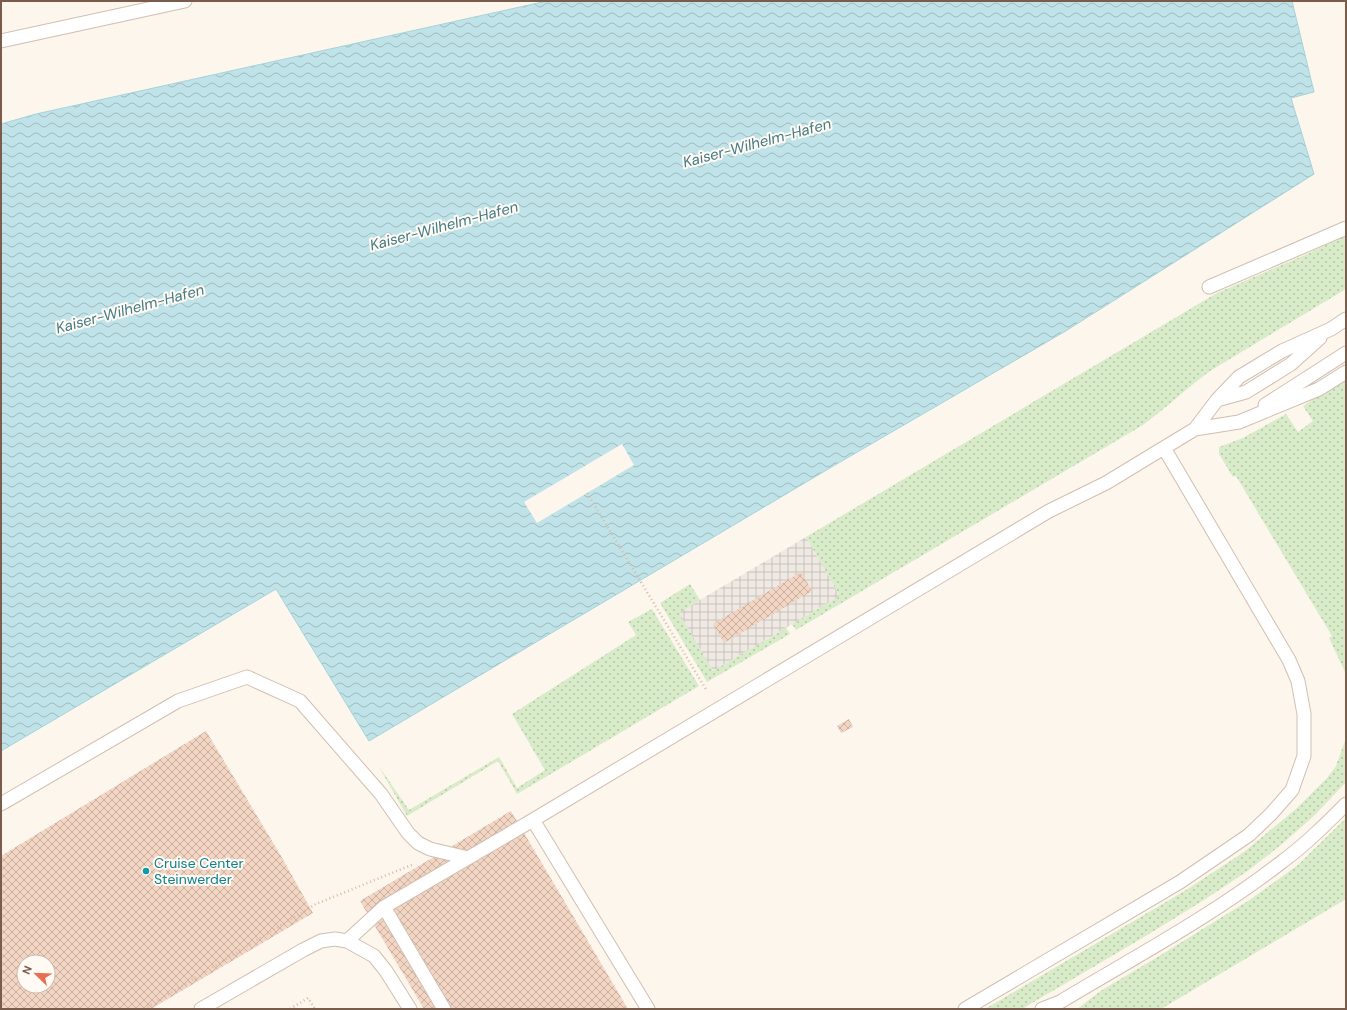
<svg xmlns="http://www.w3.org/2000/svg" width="1347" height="1010" font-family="'DM Sans',sans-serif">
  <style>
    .industrial { fill: url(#industrial-grid) }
    .grass { fill: url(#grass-dots) }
    .water { fill: url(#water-waves); stroke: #a5d3da }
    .pier { fill: #fdf6ec }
    .building { fill: url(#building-cross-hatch); fill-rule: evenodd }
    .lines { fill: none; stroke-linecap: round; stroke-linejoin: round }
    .service-casing { stroke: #d1beb0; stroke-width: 15 }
    .path { stroke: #d9b8a5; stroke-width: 2.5; stroke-dasharray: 1 3; stroke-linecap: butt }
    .service { stroke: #fff; stroke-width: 13 }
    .culture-dot { fill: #0f9aa8; stroke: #fffaf3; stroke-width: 1.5 }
    .labels { text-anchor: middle; stroke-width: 4; stroke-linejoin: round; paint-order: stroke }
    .culture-label { font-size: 14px; fill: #0d838f; stroke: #fffaf3; text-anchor: start }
    .water-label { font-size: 15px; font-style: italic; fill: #437c86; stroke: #fffaf3 }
  </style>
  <defs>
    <pattern id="industrial-grid" width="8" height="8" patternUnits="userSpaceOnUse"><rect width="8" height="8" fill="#efe9e4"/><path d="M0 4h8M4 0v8" fill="none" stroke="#c7c0bb"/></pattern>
    <pattern id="grass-dots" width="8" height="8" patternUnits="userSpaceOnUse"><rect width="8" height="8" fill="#d8ecc9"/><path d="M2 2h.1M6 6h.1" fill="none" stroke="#b4c2a5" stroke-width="1.8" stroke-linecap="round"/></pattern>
    <pattern id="water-waves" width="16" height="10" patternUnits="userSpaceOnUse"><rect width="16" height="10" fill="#bfe3e8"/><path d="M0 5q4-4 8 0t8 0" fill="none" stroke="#a0bbbe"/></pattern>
    <pattern id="building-cross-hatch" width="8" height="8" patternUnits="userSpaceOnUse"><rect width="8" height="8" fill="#f3d5c3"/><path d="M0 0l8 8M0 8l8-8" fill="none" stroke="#cab0a1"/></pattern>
  </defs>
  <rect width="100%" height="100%" fill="#fdf6ec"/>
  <!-- industrial -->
  <path class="industrial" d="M806 537 840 596 713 671 678 613Z"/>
  <!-- grass -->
  <path class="grass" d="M1346 235V289L1210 371C1187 388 1166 408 1143 425L796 630 792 624 840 596 806 537 1217 293 1307 254Z
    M1346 378V674L1329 638 1332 636 1236 476 1233 477 1219 454V447L1243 438 1286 414 1298 432 1313 421 1303 406Z
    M690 584 700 600 679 613 713 671 786 628 790 634 707 682 660 603Z
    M652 609 699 686 517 794 498 761 407 816 378 765 409 810 499 757 517 788 545 770 512 714 636 635 628 622Z
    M1346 738V782L1315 815 1282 844 1249 870 1204 900 1144 937 1022 1009H985L1186 890 1244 852 1296 809 1327 778 1336 766Z
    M1346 818V899L1161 1009H1077L1102 990 1156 958 1251 899 1298 865Z"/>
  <!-- water -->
  <path class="water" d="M547 1H1292L1314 92 1291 98 1314 174 1064 332 835 465 369 741 276 589 1 751V124L36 114Z"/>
  <!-- pier -->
  <path class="pier" d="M622 444 634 465 537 523 524 502Z"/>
  <!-- building -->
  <path class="building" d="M801 572 812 591 724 643 713 624Z
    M849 719 853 727 841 733 837 726Z
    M206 731 281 856 313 913 151 1009H1V856ZM24 962H48V986H24Z
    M511 811 628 1009H424L360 901Z"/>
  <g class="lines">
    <defs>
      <path id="service" d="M1 41 185 1
        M1209 287 1346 228
        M1217 400 1246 392 1291 364 1320 338
        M1265 405 1346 353
        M1195 429 1239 422 1319 389 1346 372
        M1 804 178 701 247 677 300 701 381 794 408 833 418 843 430 849 468 858
        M533 820 648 1009
        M347 941 384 907
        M201 1009 303 950 321 941 335 939 347 941 374 956 386 971 410 1009
        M444 1009 384 907 533 820 1049 511 1106 483 1195 429 1217 400 1239 377 1282 351 1331 329 1346 319
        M965 1009 1180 882 1249 835 1271 814 1292 790 1304 756V714L1298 681 1289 660 1164 448
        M1042 1009 1060 1002C1135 957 1214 915 1283 861 1306 844 1326 824 1346 804"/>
    </defs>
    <!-- service casing -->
    <use href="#service" class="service-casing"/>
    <!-- path -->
    <path class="path" d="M587 493 707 691
      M144 1009 316 904 414 864
      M290 1009 308 998 315 1009"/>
    <!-- service -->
    <use href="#service" class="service"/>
  </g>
  <!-- markers -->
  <circle class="culture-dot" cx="146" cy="871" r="4"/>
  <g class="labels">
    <!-- culture labels -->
    <g class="culture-label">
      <text x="154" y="868">Cruise Center<tspan x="154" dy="16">Steinwerder</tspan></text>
    </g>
    <!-- water labels -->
    <g class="water-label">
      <text transform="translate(757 143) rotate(-15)" y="5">Kaiser-Wilhelm-Hafen</text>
      <text transform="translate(444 226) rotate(-15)" y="5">Kaiser-Wilhelm-Hafen</text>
      <text transform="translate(130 309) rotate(-15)" y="5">Kaiser-Wilhelm-Hafen</text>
    </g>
  </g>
  <!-- border -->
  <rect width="1347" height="1010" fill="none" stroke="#7a5c4d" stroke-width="4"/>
  <!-- north arrow -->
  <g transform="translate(36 974) rotate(293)"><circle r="19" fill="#fffaf3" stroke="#cabbb1"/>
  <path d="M0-3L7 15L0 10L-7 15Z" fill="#e76f51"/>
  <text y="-6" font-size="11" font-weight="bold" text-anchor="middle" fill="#7a5c4d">N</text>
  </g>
</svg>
